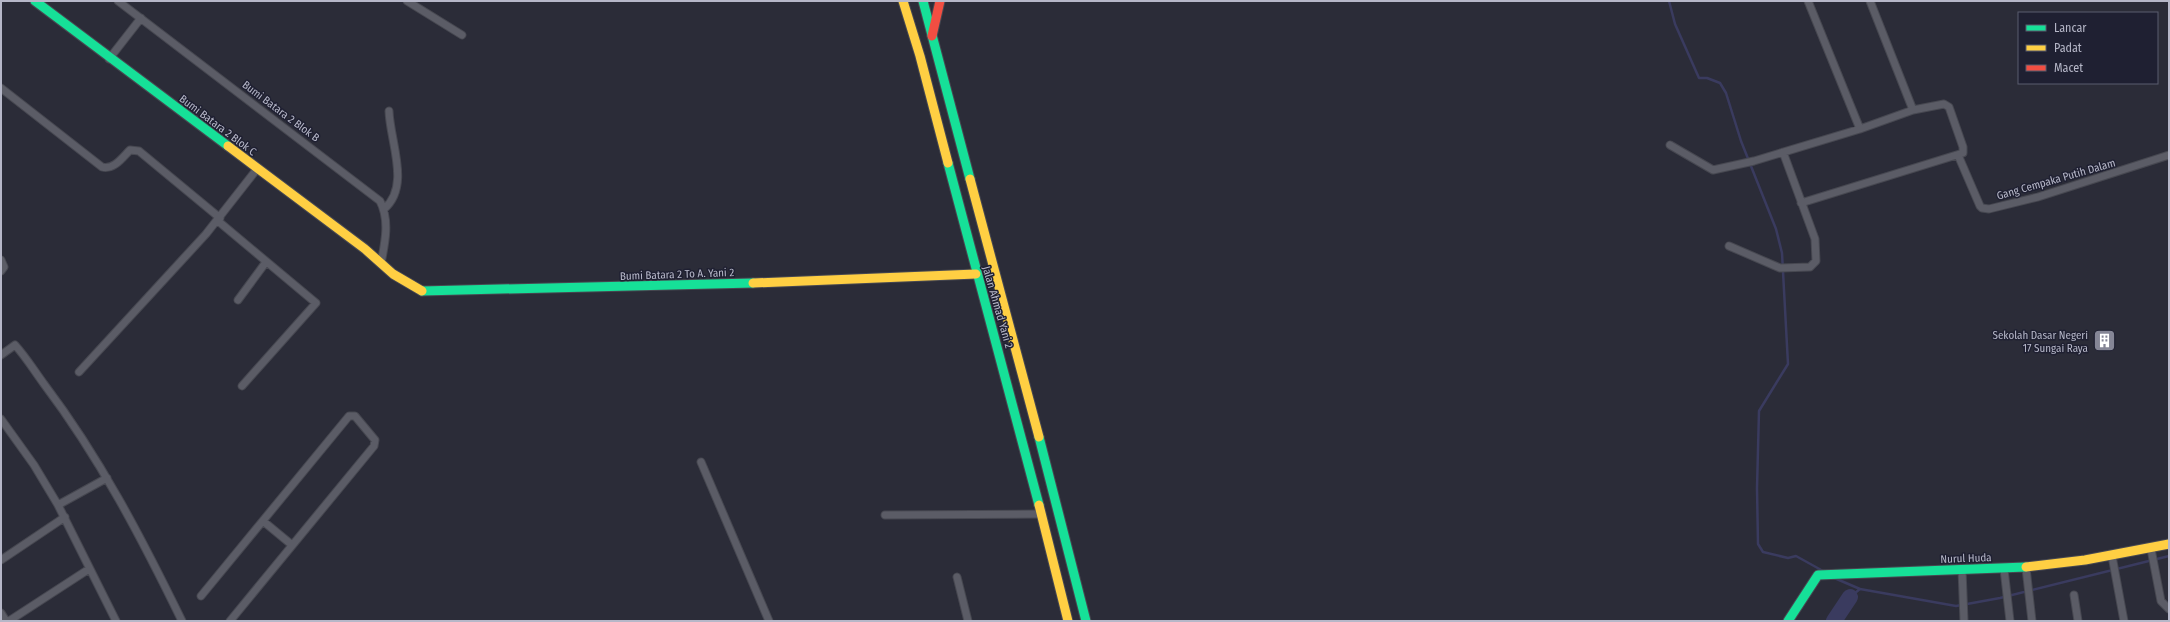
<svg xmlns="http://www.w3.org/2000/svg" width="2170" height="622" font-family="'Fira Sans Condensed',sans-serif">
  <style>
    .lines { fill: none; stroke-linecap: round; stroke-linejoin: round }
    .stream { stroke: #3a3b5f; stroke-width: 2.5 }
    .river { stroke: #3a3b5f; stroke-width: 16 }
    .street-casing { stroke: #474851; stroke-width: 9 }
    .fast-casing { stroke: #474851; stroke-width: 11 }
    .slow-casing { stroke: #474851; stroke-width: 11 }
    .jam-casing { stroke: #474851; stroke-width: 11 }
    .street { stroke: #5b5c66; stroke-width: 7 }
    .fast { stroke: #16e098; stroke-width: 9 }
    .slow { stroke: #ffcf43; stroke-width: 9 }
    .jam { stroke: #f24e42; stroke-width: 9 }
    .labels { text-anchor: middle; stroke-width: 3; stroke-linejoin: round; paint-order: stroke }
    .street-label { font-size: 11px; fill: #b6b7c8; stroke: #1f2032 }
    .poi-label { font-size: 11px; fill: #b6b7c8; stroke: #1f2032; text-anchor: end }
  </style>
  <rect width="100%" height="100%" fill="#2b2c38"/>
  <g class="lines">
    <!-- stream -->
    <path class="stream" d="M1669 1 1675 24 1699 78H1707L1720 83 1726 93 1741 141 1776 229 1782 253 1788 364 1759 411 1757 488 1758 544 1763 552 1788 558 1796 556 1823 571
      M1832 577 1860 589
      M1850 597 1860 589 1956 606 2000 598 2169 556"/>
    <!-- river -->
    <path class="river" d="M1834 621 1850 597"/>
    <defs>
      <path id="street" d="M118 1 380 201C390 220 385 243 381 263
        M407 1 462 35
        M1808 1 1860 129
        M1870 1 1913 110
        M109 59 141 18
        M1 88 102 167C114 170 122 158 130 150L139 151 220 218
        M1670 145 1713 170 1754 161 1860 129 1913 110 1944 104 1949 107 1963 147V153L1801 203
        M1958 155 1980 206 1982 208 1989 209 2038 197 2169 155
        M384 209C411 186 390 142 389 111
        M218 221 316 303 242 386
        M1729 246 1780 268 1810 267 1816 261 1815 239 1783 152
        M1 260 4 267 1 271
        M238 300 266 262
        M1 355 15 345C26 357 35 372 44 384 100 458 142 539 182 621
        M79 372 206 234 257 169
        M1 419 34 465 58 505 116 621
        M701 462 769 621
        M58 505 107 478
        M885 515 1041 514
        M263 521 292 545
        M2151 549 2161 601 2169 609
        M2112 556 2124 621
        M1 560 65 517
        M2026 568 2032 621
        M1962 569 1964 621
        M2004 569 2010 621
        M957 577 968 621
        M2074 595 2078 621
        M201 596 349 416H355L375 440 374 446 230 621
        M1 613 6 621
        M9 621 89 569"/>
      <path id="fast" d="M35 1 228 146
        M923 1 970 179
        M948 163 1039 505
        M422 291 753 283
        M1039 437 1086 621
        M1788 621 1818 575 2026 567"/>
      <path id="slow" d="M903 1 920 56 948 163
        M228 146 365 249 393 274 422 291
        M970 179 1039 437
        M753 283 976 274
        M1039 505 1068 621
        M2026 567 2085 560 2169 544"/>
      <path id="jam" d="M932 36 940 1"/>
    </defs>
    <!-- street casing -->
    <use href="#street" class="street-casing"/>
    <!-- fast casing -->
    <use href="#fast" class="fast-casing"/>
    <!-- slow casing -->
    <use href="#slow" class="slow-casing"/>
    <!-- jam casing -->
    <use href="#jam" class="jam-casing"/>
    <!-- street -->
    <use href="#street" class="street"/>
    <!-- fast -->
    <use href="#fast" class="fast"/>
    <!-- slow -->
    <use href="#slow" class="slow"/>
    <!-- jam -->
    <use href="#jam" class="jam"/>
  </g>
  <!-- icons -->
  <defs>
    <symbol id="building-square" viewBox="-11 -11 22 22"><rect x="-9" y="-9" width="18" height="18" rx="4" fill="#858696" stroke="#1f2032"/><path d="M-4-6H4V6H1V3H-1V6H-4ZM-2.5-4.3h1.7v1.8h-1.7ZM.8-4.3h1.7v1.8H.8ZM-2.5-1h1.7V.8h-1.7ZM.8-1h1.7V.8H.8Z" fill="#fff"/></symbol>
  </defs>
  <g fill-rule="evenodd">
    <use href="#building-square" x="2092" y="328" width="25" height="25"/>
  </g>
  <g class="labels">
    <!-- street labels -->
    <g class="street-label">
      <text transform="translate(281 111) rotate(37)" y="4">Bumi Batara 2 Blok B</text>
      <text transform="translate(218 125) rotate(37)" y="4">Bumi Batara 2 Blok C</text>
      <text transform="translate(2056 179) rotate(-16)" y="4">Gang Cempaka Putih Dalam</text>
      <text transform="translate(677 274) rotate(-2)" y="4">Bumi Batara 2 To A. Yani 2</text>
      <text transform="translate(998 307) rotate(74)" y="4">Jalan Ahmad Yani 2</text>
      <text transform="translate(1966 558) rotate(-2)" y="4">Nurul Huda</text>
    </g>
    <!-- poi labels -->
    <g class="poi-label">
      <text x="2088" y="339">Sekolah Dasar Negeri<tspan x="2088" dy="13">17 Sungai Raya</tspan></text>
    </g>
  </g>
  <!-- border -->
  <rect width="2170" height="622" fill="none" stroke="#b6b7c8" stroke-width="4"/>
  <!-- legend -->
  <rect x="2018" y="12" width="140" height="72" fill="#1f2032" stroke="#5b5c6e"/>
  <rect x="2026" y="25" width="20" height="6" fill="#16e098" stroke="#5b5c6e"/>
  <text x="2054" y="32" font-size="12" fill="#b6b7c8">Lancar</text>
  <rect x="2026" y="45" width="20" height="6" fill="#ffcf43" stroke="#5b5c6e"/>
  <text x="2054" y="52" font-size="12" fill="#b6b7c8">Padat</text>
  <rect x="2026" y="65" width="20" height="6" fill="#f24e42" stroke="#5b5c6e"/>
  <text x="2054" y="72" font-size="12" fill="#b6b7c8">Macet</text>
</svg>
